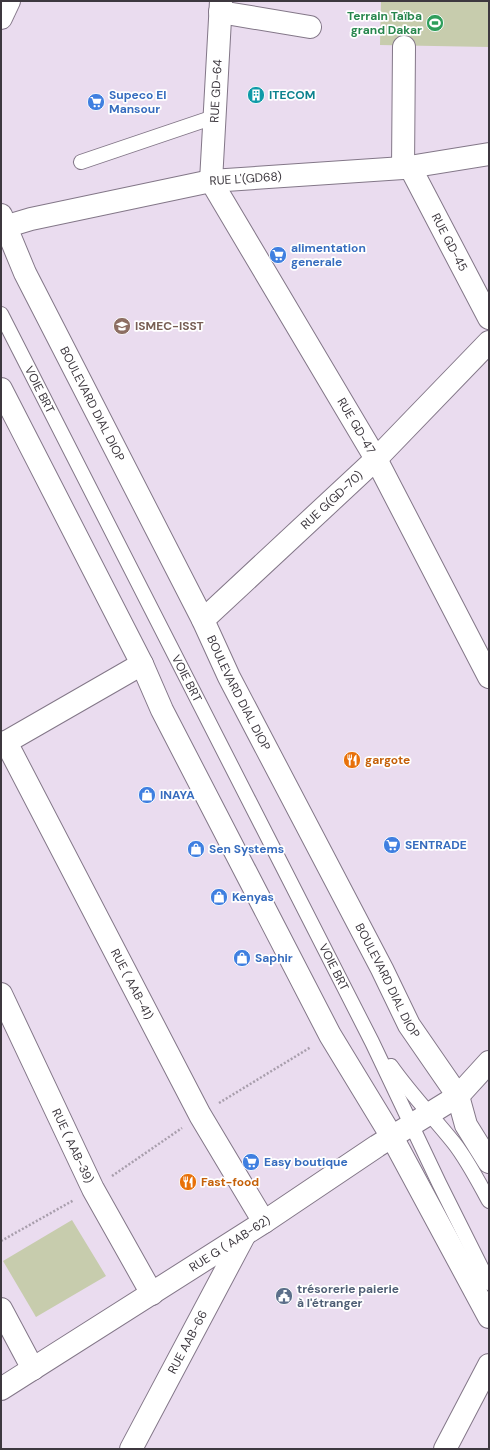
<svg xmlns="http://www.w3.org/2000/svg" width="490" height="1450" font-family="'DM Sans',sans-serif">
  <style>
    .green { fill: #c7ccad }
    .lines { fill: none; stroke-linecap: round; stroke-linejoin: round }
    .service-casing { stroke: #837788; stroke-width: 16 }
    .minor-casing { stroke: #837788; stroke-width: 24 }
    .tertiary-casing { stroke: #837788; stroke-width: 24 }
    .secondary-casing { stroke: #837788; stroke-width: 24 }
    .path { stroke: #a89eac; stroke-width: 2.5; stroke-dasharray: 2 2; stroke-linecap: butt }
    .service { stroke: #fff; stroke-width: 14 }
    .minor { stroke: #fff; stroke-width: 22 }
    .tertiary { stroke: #fff; stroke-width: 22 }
    .secondary { stroke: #fff; stroke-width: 22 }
    .labels { text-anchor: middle; stroke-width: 3.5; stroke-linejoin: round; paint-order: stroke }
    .leisure-label { font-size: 12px; font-weight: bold; fill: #27864d; stroke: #fff; text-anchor: end }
    .street-label { font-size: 12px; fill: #3d383f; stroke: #fff }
    .shop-label { font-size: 12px; font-weight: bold; fill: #366cbe; stroke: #fff; text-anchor: start }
    .culture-label { font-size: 12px; font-weight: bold; fill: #0d838f; stroke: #fff; text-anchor: start }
    .education-label { font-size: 12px; font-weight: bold; fill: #785e54; stroke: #fff; text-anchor: start }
    .food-label { font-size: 12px; font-weight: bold; fill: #c56008; stroke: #fff; text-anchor: start }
    .service-label { font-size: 12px; font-weight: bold; fill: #4e5e75; stroke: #fff; text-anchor: start }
  </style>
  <rect width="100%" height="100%" fill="#eadcef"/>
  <!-- green -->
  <path class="green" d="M381 1H489V47L380 45Z
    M72 1220 106 1276 36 1317 3 1261Z"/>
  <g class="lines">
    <defs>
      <g id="service">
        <path d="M81 162 214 117"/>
        <path id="s1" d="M1 314 372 1042 439 1183 489 1283"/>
        <path d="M391 1066C410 1093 433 1117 454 1143 468 1161 478 1181 489 1201"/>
      </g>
      <g id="minor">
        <path id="s2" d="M221 1 211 181 376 459 489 677"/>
        <path d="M220 12 310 27"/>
        <path id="s3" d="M410 167 489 318"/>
        <path d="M403 168 404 47"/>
        <path id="s4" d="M1 228 31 219 211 181 403 168 489 154"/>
        <path id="s5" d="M203 620 376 459 489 342"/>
        <path id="s6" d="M6 742 200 1115 264 1222"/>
        <path d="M1 745 142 664"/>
        <path id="s7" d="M1 994 93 1189 152 1294"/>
        <path d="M1 1309 33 1369"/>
        <path id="s8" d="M1 1389 264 1222 377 1146 458 1096 489 1062"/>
        <path id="s9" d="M131 1449 244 1236"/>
        <path d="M445 1449 489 1365"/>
      </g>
      <path id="tertiary" d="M1 389 142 664 162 710 330 1035 392 1137 489 1317
        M458 1096 466 1125 489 1162"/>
      <g id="secondary">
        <path d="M1 18 9 1"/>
        <path id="s10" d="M1 215 25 273 203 620 229 677 382 969 409 1025 458 1096"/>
      </g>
    </defs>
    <!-- service casing -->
    <use href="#service" class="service-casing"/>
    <!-- minor casing -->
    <use href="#minor" class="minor-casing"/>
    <!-- tertiary casing -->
    <use href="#tertiary" class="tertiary-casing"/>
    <!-- secondary casing -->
    <use href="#secondary" class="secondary-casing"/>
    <!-- path -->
    <path class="path" d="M219 1103 311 1047
      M112 1176 182 1128
      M1 1241 74 1200"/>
    <!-- service -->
    <use href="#service" class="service"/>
    <!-- minor -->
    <use href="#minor" class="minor"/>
    <!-- tertiary -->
    <use href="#tertiary" class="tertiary"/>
    <!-- secondary -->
    <use href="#secondary" class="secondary"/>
  </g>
  <!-- icons -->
  <defs>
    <symbol id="stadium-disc" viewBox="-11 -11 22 22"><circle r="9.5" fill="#2e9e5b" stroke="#fff"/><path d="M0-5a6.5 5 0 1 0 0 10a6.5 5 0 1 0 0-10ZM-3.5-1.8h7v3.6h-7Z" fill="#fff"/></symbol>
    <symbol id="building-disc" viewBox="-11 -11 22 22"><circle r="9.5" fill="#0f9aa8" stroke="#fff"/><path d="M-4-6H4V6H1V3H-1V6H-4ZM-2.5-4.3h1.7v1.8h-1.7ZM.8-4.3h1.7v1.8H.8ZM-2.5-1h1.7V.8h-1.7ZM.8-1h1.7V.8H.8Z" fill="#fff"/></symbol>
    <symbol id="supermarket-disc" viewBox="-11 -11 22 22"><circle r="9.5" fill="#3f7fe0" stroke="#fff"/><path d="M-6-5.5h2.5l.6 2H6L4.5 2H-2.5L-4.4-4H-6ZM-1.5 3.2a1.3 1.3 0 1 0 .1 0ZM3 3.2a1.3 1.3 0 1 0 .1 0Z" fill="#fff"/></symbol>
    <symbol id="university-disc" viewBox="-11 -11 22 22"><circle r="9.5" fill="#8d6e63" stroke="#fff"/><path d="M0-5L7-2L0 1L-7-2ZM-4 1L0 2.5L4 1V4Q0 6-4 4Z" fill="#fff"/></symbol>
    <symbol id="restaurant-disc" viewBox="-11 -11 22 22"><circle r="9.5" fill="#e8710a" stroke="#fff"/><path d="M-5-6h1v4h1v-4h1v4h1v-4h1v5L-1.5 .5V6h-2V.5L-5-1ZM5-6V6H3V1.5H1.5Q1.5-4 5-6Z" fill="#fff"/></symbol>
    <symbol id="shop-disc" viewBox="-11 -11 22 22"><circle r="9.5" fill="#3f7fe0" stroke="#fff"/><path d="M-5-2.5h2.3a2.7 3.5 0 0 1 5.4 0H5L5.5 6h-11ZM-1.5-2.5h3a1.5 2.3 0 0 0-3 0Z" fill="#fff"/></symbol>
    <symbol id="civic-disc" viewBox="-11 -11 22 22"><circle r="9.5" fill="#5c6f8a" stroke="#fff"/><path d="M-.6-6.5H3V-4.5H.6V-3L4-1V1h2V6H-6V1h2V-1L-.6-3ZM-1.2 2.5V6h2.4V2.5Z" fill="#fff"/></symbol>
  </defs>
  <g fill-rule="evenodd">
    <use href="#stadium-disc" x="425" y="13" width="20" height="20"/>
    <use href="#building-disc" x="246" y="85" width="20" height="20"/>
    <use href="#supermarket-disc" x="86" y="92" width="20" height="20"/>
    <use href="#supermarket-disc" x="268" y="245" width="20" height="20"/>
    <use href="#university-disc" x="112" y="316" width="20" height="20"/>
    <use href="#restaurant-disc" x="342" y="750" width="20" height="20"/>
    <use href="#shop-disc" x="137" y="785" width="20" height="20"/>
    <use href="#supermarket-disc" x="382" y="835" width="20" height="20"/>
    <use href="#shop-disc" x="186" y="839" width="20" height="20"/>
    <use href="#shop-disc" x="209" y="887" width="20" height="20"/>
    <use href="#shop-disc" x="232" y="948" width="20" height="20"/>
    <use href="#supermarket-disc" x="241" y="1152" width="20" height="20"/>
    <use href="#restaurant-disc" x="178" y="1172" width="20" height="20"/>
    <use href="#civic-disc" x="274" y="1286" width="20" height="20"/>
  </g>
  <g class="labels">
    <!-- leisure labels -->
    <g class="leisure-label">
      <text x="422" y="20">Terrain Taïba<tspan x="422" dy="14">grand Dakar</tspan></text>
    </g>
    <!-- street labels -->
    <g class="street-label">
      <text transform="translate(216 91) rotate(-87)" y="4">RUE GD-64</text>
      <text dy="4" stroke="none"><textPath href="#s4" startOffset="250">RUE L'(GD68)</textPath></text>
      <text dy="4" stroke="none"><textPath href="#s3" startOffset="85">RUE GD-45</textPath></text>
      <text dy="4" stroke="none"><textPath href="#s1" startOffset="85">VOIE BRT</textPath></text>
      <text dy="4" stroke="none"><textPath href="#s10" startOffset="210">BOULEVARD DIAL DIOP</textPath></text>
      <text dy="4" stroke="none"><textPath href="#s2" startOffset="465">RUE GD-47</textPath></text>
      <text dy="4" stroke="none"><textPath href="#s5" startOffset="176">RUE G(GD-70)</textPath></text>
      <text dy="4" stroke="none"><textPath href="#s1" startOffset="409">VOIE BRT</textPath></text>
      <text dy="4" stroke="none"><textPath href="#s10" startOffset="534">BOULEVARD DIAL DIOP</textPath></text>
      <text dy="4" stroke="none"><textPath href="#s1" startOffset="733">VOIE BRT</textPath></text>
      <text dy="4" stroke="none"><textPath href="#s10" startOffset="858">BOULEVARD DIAL DIOP</textPath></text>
      <text dy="4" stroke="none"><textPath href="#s6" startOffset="273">RUE ( AAB-41)</textPath></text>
      <text dy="4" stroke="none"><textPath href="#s7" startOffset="168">RUE ( AAB-39)</textPath></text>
      <text dy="4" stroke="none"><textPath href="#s8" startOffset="271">RUE G ( AAB-62)</textPath></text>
      <text dy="4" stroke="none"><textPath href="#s9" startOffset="121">RUE AAB-66</textPath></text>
    </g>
    <!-- shop labels -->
    <g class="shop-label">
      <text x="109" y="99">Supeco El<tspan x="109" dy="14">Mansour</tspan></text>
      <text x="291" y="252">alimentation<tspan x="291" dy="14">generale</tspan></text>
      <text x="160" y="799">INAYA</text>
      <text x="405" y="849">SENTRADE</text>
      <text x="209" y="853">Sen Systems</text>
      <text x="232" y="901">Kenyas</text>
      <text x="255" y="962">Saphir</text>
      <text x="264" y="1166">Easy boutique</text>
    </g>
    <!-- culture labels -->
    <g class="culture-label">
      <text x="269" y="99">ITECOM</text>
    </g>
    <!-- education labels -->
    <g class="education-label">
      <text x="135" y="330">ISMEC-ISST</text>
    </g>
    <!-- food labels -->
    <g class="food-label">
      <text x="365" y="764">gargote</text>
      <text x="201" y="1186">Fast-food</text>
    </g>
    <!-- service labels -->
    <g class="service-label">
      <text x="297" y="1293">trésorerie paierie<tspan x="297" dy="14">à l'étranger</tspan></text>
    </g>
  </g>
  <!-- border -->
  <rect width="490" height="1450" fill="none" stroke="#3d383f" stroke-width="4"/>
</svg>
